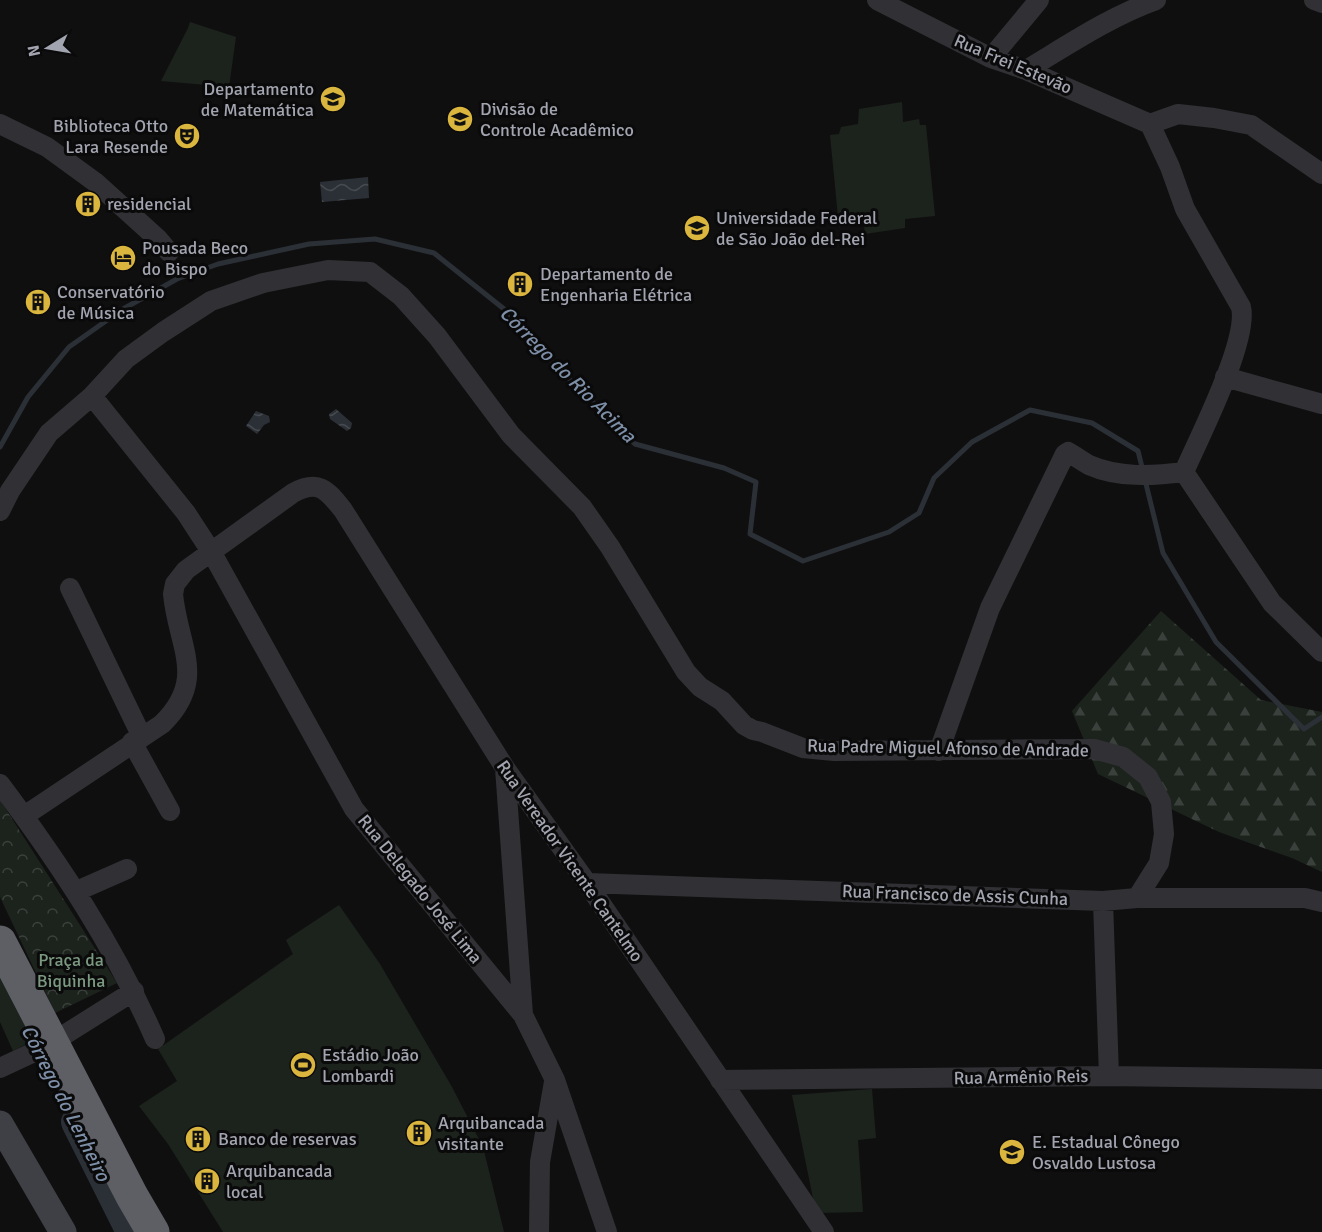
<svg xmlns="http://www.w3.org/2000/svg" width="1322" height="1232" font-family="Signika,sans-serif">
  <style>
    .grass { fill: #1c231d }
    .forest { fill: url(#forest-firs) }
    .park { fill: url(#park-crowns) }
    .water { fill: url(#water-waves) }
    .lines { fill: none; stroke-linecap: round; stroke-linejoin: round }
    .stream { stroke: #2b3037; stroke-width: 5 }
    .river { stroke: #2b3037; stroke-width: 30 }
    .street { stroke: #313135; stroke-width: 20 }
    .secondary { stroke: #3f4045; stroke-width: 27 }
    .highway { stroke: #5e5f65; stroke-width: 33 }
    .labels { text-anchor: middle; stroke-width: 6; stroke-linejoin: round; paint-order: stroke }
    .street-label { font-size: 18px; fill: #a2a5b0; stroke: #0b0a0b }
    .poi-label { font-size: 18px; fill: #a2a5b0; stroke: #0b0a0b; text-anchor: start }
    .park-label { font-size: 18px; fill: #7b9980; stroke: #0b0a0b }
    .water-label { font-size: 20px; font-style: italic; fill: #7d8fa7; stroke: #0b0a0b }
  </style>
  <defs>
    <pattern id="forest-firs" width="22" height="20" patternUnits="userSpaceOnUse" patternTransform="scale(1.5)"><rect width="22" height="20" fill="#1c231d"/><path d="M5 1l3.5 6h-7zM16 11l3.5 6h-7z" fill="#3a403b"/></pattern>
    <pattern id="park-crowns" width="20" height="18" patternUnits="userSpaceOnUse" patternTransform="scale(1.5)"><rect width="20" height="18" fill="#1c231d"/><path d="M2 6a3 3 0 1 1 6 0M12 15a3 3 0 1 1 6 0" fill="none" stroke="#3a403b"/></pattern>
    <pattern id="water-waves" width="16" height="10" patternUnits="userSpaceOnUse" patternTransform="scale(1.5)"><rect width="16" height="10" fill="#2b3037"/><path d="M0 5q4-4 8 0t8 0" fill="none" stroke="#474b51"/></pattern>
  </defs>
  <rect width="100%" height="100%" fill="#100f10"/>
  <!-- grass -->
  <path class="grass" d="M190 22 236 37 229 87 161 81 188 28Z
    M902 102 903 122 919 119 920 125H926L935 216 905 219V228L865 234 864 225 839 227 830 135 839 134 841 127 858 124 859 109Z
    M339 905 380 964 452 1087 483 1147 504 1232H223L168 1144 139 1106 177 1081 158 1049 293 954 286 940Z
    M0 945 44 1035 13 1051 0 1022Z
    M872 1089 876 1138 858 1140 863 1212 816 1213 792 1095Z"/>
  <!-- forest -->
  <path class="forest" d="M1161 611 1261 700 1322 712V872L1292 858 1219 832 1098 774 1072 711Z"/>
  <!-- park -->
  <path class="park" d="M0 800 117 983 55 1013 0 897Z"/>
  <!-- water -->
  <path class="water" d="M368 177 369 198 322 202 320 182Z
    M336 409 352 423 351 428 347 431 330 419 329 414Z
    M256 411 269 416 270 422 264 425 257 434 246 426Z"/>
  <g class="lines">
    <!-- stream -->
    <path class="stream" d="M0 447 28 397 69 347 123 309 177 279 218 264 309 244 375 239 434 253 504 309 552 362 635 444 724 468 756 482 750 534 803 561 889 532 919 513 934 478 972 442 1030 410 1092 423 1138 451 1143 471
      M1145 480 1163 553 1216 642 1304 729 1322 717"/>
    <!-- river -->
    <path class="river" d="M76 1122 131 1232"/>
    <!-- street -->
    <path class="street" d="M877 0 991 58 1026 70 1150 124
      M1314 0 1322 3
      M991 58 1039 0
      M1026 70C1068 45 1109 17 1156 0
      M0 124 47 147 95 182 158 239 169 252
      M1150 124 1170 167 1185 209 1241 307C1249 340 1199 438 1184 472L1272 603 1322 652
      M1150 124 1178 114 1214 118 1251 125 1322 174
      M1225 377 1322 404
      M92 396 186 513 212 553 354 809 523 1015 555 1080 607 1232
      M0 511 10 491 49 433 92 396 126 359 163 332 211 301 263 283 328 270 370 272 401 296 437 336 511 435 582 507 610 547 686 672 700 687 722 701 744 725 753 730 762 732 803 748 834 751 1094 749 1123 757 1148 777 1161 802 1164 834 1159 863 1137 898
      M70 588 142 737
      M132 742 170 811
      M939 751 990 608 1065 454 1068 452C1075 456 1082 461 1089 465 1118 478 1153 476 1184 472
      M505 768 523 1015
      M0 784C60 864 115 947 155 1039
      M24 816 162 724C208 679 178 647 173 594L175 584 186 570 293 493C319 479 327 490 343 510L505 768 587 883 824 1232
      M587 883 1103 901 1137 898H1305L1322 902
      M77 891 127 869
      M1103 901 1109 1076
      M0 1068 45 1047 134 991
      M720 1080 1109 1076 1322 1079
      M539 1232 540 1162 554 1082"/>
    <!-- secondary -->
    <path class="secondary" d="M0 1124 63 1232"/>
    <!-- highway -->
    <path class="highway" d="M0 942 132 1196 153 1232"/>
  </g>
  <!-- icons -->
  <defs>
    <symbol id="university-disc" viewBox="-11 -11 22 22"><circle r="9.5" fill="#dab63e" stroke="#0b0a0b"/><path d="M0-5L7-2L0 1L-7-2ZM-4 1L0 2.5L4 1V4Q0 6-4 4Z" fill="#111"/></symbol>
    <symbol id="theatre-disc" viewBox="-11 -11 22 22"><circle r="9.5" fill="#dab63e" stroke="#0b0a0b"/><path d="M-5-5.5Q0-4 5-5.5V0Q5 5 0 6Q-5 5-5 0ZM-3.3-2.5H-1v1.5H-3.3ZM1-2.5H3.3v1.5H1ZM-2.8 1Q0 5.5 2.8 1Z" fill="#111"/></symbol>
    <symbol id="building-disc" viewBox="-11 -11 22 22"><circle r="9.5" fill="#dab63e" stroke="#0b0a0b"/><path d="M-4-6H4V6H1V3H-1V6H-4ZM-2.5-4.3h1.7v1.8h-1.7ZM.8-4.3h1.7v1.8H.8ZM-2.5-1h1.7V.8h-1.7ZM.8-1h1.7V.8H.8Z" fill="#111"/></symbol>
    <symbol id="hotel-disc" viewBox="-11 -11 22 22"><circle r="9.5" fill="#dab63e" stroke="#0b0a0b"/><path d="M-6-4.5h1.5V1H6V5H4.5V3h-9V5H-6ZM-4 0a1.8 1.8 0 1 1 3.6 0ZM.5 0V-2.5h3Q6-2.5 6 0Z" fill="#111"/></symbol>
    <symbol id="stadium-disc" viewBox="-11 -11 22 22"><circle r="9.5" fill="#dab63e" stroke="#0b0a0b"/><path d="M0-5a6.5 5 0 1 0 0 10a6.5 5 0 1 0 0-10ZM-3.5-1.8h7v3.6h-7Z" fill="#111"/></symbol>
    <symbol id="school-disc" viewBox="-11 -11 22 22"><circle r="9.5" fill="#dab63e" stroke="#0b0a0b"/><path d="M0-5L7-2L0 1L-7-2ZM-4 1L0 2.5L4 1V4Q0 6-4 4Z" fill="#111"/></symbol>
  </defs>
  <g fill-rule="evenodd">
    <use href="#university-disc" x="318" y="84" width="30" height="30"/>
    <use href="#university-disc" x="445" y="104" width="30" height="30"/>
    <use href="#theatre-disc" x="172" y="121" width="30" height="30"/>
    <use href="#building-disc" x="73" y="189" width="30" height="30"/>
    <use href="#university-disc" x="682" y="213" width="30" height="30"/>
    <use href="#hotel-disc" x="108" y="243" width="30" height="30"/>
    <use href="#building-disc" x="505" y="269" width="30" height="30"/>
    <use href="#building-disc" x="23" y="287" width="30" height="30"/>
    <use href="#stadium-disc" x="288" y="1050" width="30" height="30"/>
    <use href="#building-disc" x="404" y="1118" width="30" height="30"/>
    <use href="#building-disc" x="183" y="1124" width="30" height="30"/>
    <use href="#school-disc" x="997" y="1137" width="30" height="30"/>
    <use href="#building-disc" x="192" y="1166" width="30" height="30"/>
  </g>
  <g class="labels">
    <!-- street labels -->
    <g class="street-label">
      <text transform="translate(1013 64) rotate(23)" y="6">Rua Frei Estevão</text>
      <text transform="translate(948 748) rotate(1)" y="6">Rua Padre Miguel Afonso de Andrade</text>
      <text transform="translate(570 861) rotate(55)" y="6">Rua Vereador Vicente Cantelmo</text>
      <text transform="translate(420 889) rotate(51)" y="6">Rua Delegado José Lima</text>
      <text transform="translate(955 895) rotate(2)" y="6">Rua Francisco de Assis Cunha</text>
      <text transform="translate(1021 1077) rotate(-1)" y="6">Rua Armênio Reis</text>
    </g>
    <!-- poi labels -->
    <g class="poi-label">
      <text x="314" y="95" text-anchor="end">Departamento<tspan x="314" dy="21">de Matemática</tspan></text>
      <text x="480" y="115">Divisão de<tspan x="480" dy="21">Controle Acadêmico</tspan></text>
      <text x="168" y="132" text-anchor="end">Biblioteca Otto<tspan x="168" dy="21">Lara Resende</tspan></text>
      <text x="107" y="210">residencial</text>
      <text x="716" y="224">Universidade Federal<tspan x="716" dy="21">de São João del-Rei</tspan></text>
      <text x="142" y="254">Pousada Beco<tspan x="142" dy="21">do Bispo</tspan></text>
      <text x="540" y="280">Departamento de<tspan x="540" dy="21">Engenharia Elétrica</tspan></text>
      <text x="57" y="298">Conservatório<tspan x="57" dy="21">de Música</tspan></text>
      <text x="322" y="1061">Estádio João<tspan x="322" dy="21">Lombardi</tspan></text>
      <text x="438" y="1129">Arquibancada<tspan x="438" dy="21">visitante</tspan></text>
      <text x="218" y="1145">Banco de reservas</text>
      <text x="1032" y="1148">E. Estadual Cônego<tspan x="1032" dy="21">Osvaldo Lustosa</tspan></text>
      <text x="226" y="1177">Arquibancada<tspan x="226" dy="21">local</tspan></text>
    </g>
    <!-- park labels -->
    <g class="park-label">
      <text x="71" y="966">Praça da<tspan x="71" dy="21">Biquinha</tspan></text>
    </g>
    <!-- water labels -->
    <g class="water-label">
      <text transform="translate(568 374) rotate(45)" y="7">Córrego do Rio Acima</text>
      <text transform="translate(66 1103) rotate(63)" y="7">Córrego do Lenheiro</text>
    </g>
  </g>
  <!-- north arrow -->
  <g transform="translate(48 48) rotate(259)" stroke="#0b0a0b" stroke-width="4.5" paint-order="stroke">
  <path d="M0-4.5L10 22L0 15L-10 22Z" fill="#a2a5b0"/>
  <text y="-9" font-size="16" font-weight="bold" text-anchor="middle" fill="#a2a5b0">N</text>
  </g>
</svg>
